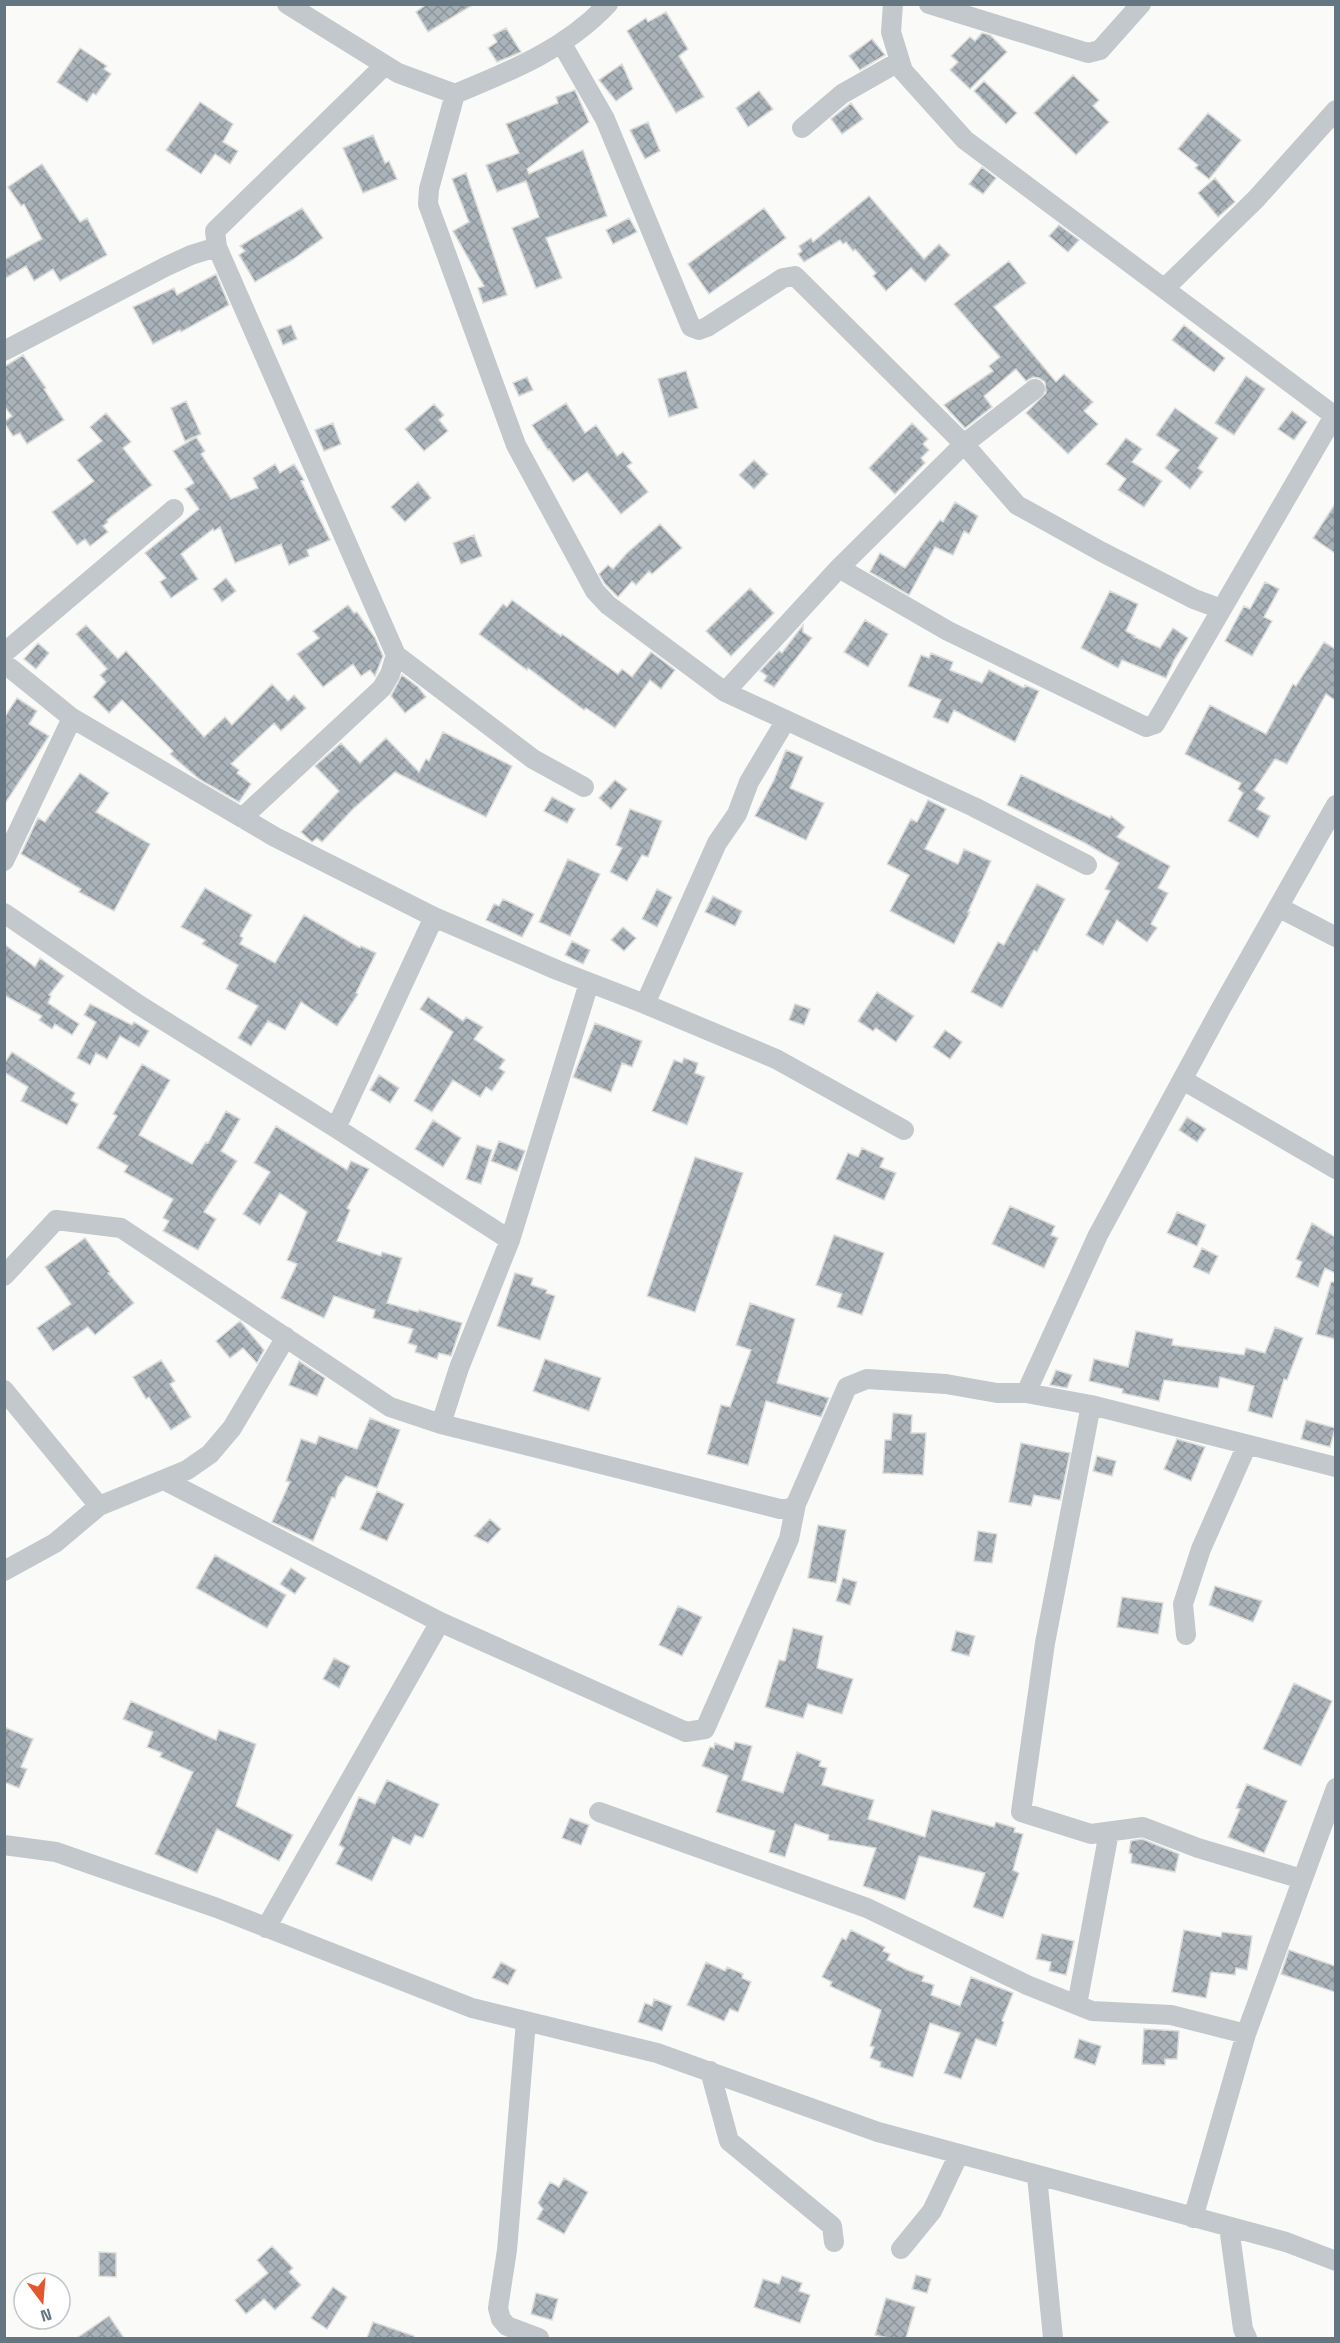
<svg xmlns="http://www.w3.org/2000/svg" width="1340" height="2343" font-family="'Space Grotesk',sans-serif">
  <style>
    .building { fill: url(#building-cross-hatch); stroke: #dcdcda; stroke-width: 1.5 }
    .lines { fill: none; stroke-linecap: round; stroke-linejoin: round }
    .minor { stroke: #c3c8cc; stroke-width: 20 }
  </style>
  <defs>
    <pattern id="building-cross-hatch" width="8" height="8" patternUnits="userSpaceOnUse" patternTransform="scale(1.5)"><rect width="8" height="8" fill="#aab3b9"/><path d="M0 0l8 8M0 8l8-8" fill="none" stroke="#8e969c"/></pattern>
  </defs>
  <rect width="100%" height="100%" fill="#fafaf8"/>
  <!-- building -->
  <path class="building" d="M427 4H474L428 32 416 12Z
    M666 12 688 49 679 56 704 97 676 113 627 31 646 18 648 22Z
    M506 28 521 52 497 62 488 48 497 42 493 35Z
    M982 33 990 35 1007 52 970 89 950 70 958 62 951 56 970 37 975 41Z
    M872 39 885 55 860 70 849 56Z
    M80 48 107 66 104 69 111 74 96 95 93 93 87 102 57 82Z
    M622 64 633 89 616 101 599 80Z
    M1073 75 1099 100 1093 106 1109 122 1076 155 1034 113Z
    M984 81 1017 113 1006 124 974 91Z
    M575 90 589 122 527 169 529 174 583 150 607 216 546 238 562 278 536 288 512 228 539 217 526 181 497 192 486 165 519 153 506 124 558 103 556 97Z
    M759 91 773 109 748 127 736 108Z
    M200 102 233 124 223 142 238 151 230 164 215 154 201 174 166 150Z
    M851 103 863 119 842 134 831 119Z
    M1208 113 1241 140 1209 179 1195 168 1198 165 1178 149Z
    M648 122 660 151 645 159 630 130Z
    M373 135 385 163 389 161 397 179 363 193 343 148Z
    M42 164 80 222 87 218 107 255 60 281 53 269 34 281 26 266 4 279V260L42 239 24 204 21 206 8 187Z
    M982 167 996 178 983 194 969 184Z
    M466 173 507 295 483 303 478 288 484 286 453 231 469 222 452 179Z
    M1215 178 1235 202 1218 217 1198 193Z
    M869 196 924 259 939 244 950 255 925 282 911 268 886 291 873 276 876 273 855 249 853 251 846 242 843 244 840 240 804 262 798 254 802 251 799 246 811 238 813 242Z
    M302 208 323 238 292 260 255 282 239 255 245 251 240 246Z
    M764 208 786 238 709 294 688 264Z
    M629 218 637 232 613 244 606 230Z
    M1059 225 1079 240 1068 252 1049 236Z
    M1009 261 1026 283 994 307 1056 382 1064 374 1093 402 1084 411 1098 424 1068 454 1026 413 1046 393 1045 382 1039 378 1033 377 1026 381 1016 369 984 396 992 407 965 428 944 405 993 371 989 366 1000 357 954 304Z
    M216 274 229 305 181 332 180 330 153 344 133 307 174 288 177 295Z
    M291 325 297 339 283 345 277 330Z
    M1184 325 1225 358 1214 372 1172 340Z
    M23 355 46 388 44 389 64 420 27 444 20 433 13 436 4 422 12 416 4 406V367Z
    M686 371 698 408 669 417 658 379Z
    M1246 376 1265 389 1234 435 1215 423Z
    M527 377 533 390 519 396 513 383Z
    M186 401 201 434 185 441 171 408Z
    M566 403 585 433 596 425 617 456 623 452 632 463 627 466 648 492 621 514 587 472 573 482 549 449 548 450 532 425Z
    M434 404 444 415 439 420 448 431 424 451 405 429Z
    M1175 408 1218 438 1198 468 1203 472 1190 489 1165 468 1179 450 1156 435Z
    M1292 411 1307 422 1294 440 1278 429Z
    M106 413 131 442 123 448 152 485 107 520 108 522 103 526 108 532 90 546 85 539 77 545 52 512 94 481 77 460 102 441 90 427Z
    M333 423 341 444 324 451 315 430Z
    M912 423 928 439 923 444 929 450 921 458 925 463 895 494 869 468Z
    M196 437 205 451 201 454 231 499 258 488 253 478 275 464 280 473 294 464 304 480 301 481 330 540 307 550 309 556 289 565 281 544 235 563 220 527 214 531 213 529 181 554 198 579 171 598 160 582 166 578 145 553 199 509 185 489 194 483 173 451Z
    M1126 438 1142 449 1132 462 1162 481 1144 507 1118 490 1126 479 1106 464Z
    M754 460 768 474 754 489 739 475Z
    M418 482 431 498 405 522 391 507Z
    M955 502 978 516 969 534 964 531 953 555 935 547 909 595 870 572 880 553 905 568 940 520 943 522Z
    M1335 504V553L1313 538Z
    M660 524 682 548 652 574 649 571 636 585 632 581 618 597 605 584 599 574 608 565 613 569 627 553Z
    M474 535 482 556 461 564 453 543Z
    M226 578 236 591 222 602 213 589Z
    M1265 582 1279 589 1264 617 1272 621 1252 656 1225 641 1244 606 1250 609Z
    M750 588 774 613 731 656 706 631Z
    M1110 591 1138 604 1126 631 1135 636 1134 637 1160 648 1173 628 1188 638 1174 660 1166 678 1122 660 1118 668 1081 648Z
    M512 600 561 636 562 634 618 674 622 669 632 677 651 652 675 670 661 689 650 680 615 728 586 708 584 710 528 668 527 670 479 634 503 604 507 607Z
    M348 605 354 613 357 612 375 638 383 656 375 676 370 670 361 676 353 664 323 687 297 654 319 638 313 631Z
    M865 620 888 634 868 667 844 652Z
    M86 625 118 659 126 651 204 737 225 717 232 725 272 684 288 701 294 695 306 708 281 731 274 723 231 764 239 770 237 773 251 784 239 802 199 779 170 754 173 751 122 700 109 713 93 697 106 682 100 675 107 669 76 634Z
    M803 625V632L812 638 774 687 764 681 767 676 760 671 779 651 782 653Z
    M1324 642 1335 649V700L1326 694 1287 764 1275 759 1254 790 1265 798 1257 809 1270 816 1258 838 1228 821 1243 793 1238 789 1241 783 1185 754 1210 705 1266 734 1293 684 1296 686Z
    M38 643 49 653 36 669 24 659Z
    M931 653 953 662 950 670 982 683 989 670 1024 688 1025 685 1039 691 1015 742 954 710 948 723 933 717 941 700 908 686 921 655 929 658Z
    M402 675 418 687 426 697 405 713 391 696Z
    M17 698 37 711 29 724 49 736 4 805V718Z
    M443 732 512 766 486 817 395 772 353 809 322 842 317 838 312 842 301 832 339 791 315 766 341 743 360 763 386 738 419 772 426 759 429 761Z
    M786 750 803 757 790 788 824 803 806 840 755 816 774 780Z
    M80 773 109 793 96 812 150 844 114 911 79 892 81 889 21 854 38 818 45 822Z
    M1021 775 1110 818 1111 816 1125 827 1117 837 1170 866 1158 888 1168 893 1151 924 1157 928 1147 942 1117 920 1103 945 1086 935 1110 891 1105 889 1119 863 1085 843 1007 805Z
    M615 780 627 789 611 809 599 798Z
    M552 797 575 809 567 823 544 811Z
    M928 800 946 809 925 849 958 864 964 849 991 861 968 912H970L954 944 890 911 909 875 887 864 911 819 917 822Z
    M630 809 662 821 648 857 642 855 627 881 610 872 622 848 616 845Z
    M568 859 600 874 570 936 539 922Z
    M1037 884 1065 899 1037 952 1034 950 1002 1008 971 992 998 942 1004 945Z
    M205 888 252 915 240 936 243 938 240 944 275 963 304 915 360 948 361 946 376 953 356 993 358 994 337 1026 301 1002 285 1030 268 1021 251 1046 238 1038 258 1006 226 989 238 965 202 944 205 940 181 927Z
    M657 889 672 897 657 927 642 919Z
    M713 896 742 911 735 926 705 912Z
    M503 899 534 914 522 937 486 920 494 904 499 906Z
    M623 927 636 938 624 951 611 940Z
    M572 941 590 950 583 964 565 955Z
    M4 944 35 967 40 958 64 976 49 995 51 996 48 1003 79 1024 72 1035 55 1024 52 1029 39 1020 42 1016 4 995Z
    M877 992 914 1016 896 1042 876 1028 873 1031 858 1021Z
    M428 997 463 1021 466 1017 483 1027 474 1039 505 1060 499 1068 505 1072 492 1091 486 1087 480 1097 453 1080 432 1112 414 1101 453 1032 420 1009Z
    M90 1004 132 1025 134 1022 149 1031 139 1047 120 1036 107 1059 96 1053 90 1065 77 1058 96 1022 84 1015Z
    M795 1004 810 1009 804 1025 789 1020Z
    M595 1023 642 1041 632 1067 622 1063 611 1092 573 1077Z
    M945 1030 962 1042 950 1059 933 1047Z
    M12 1052 75 1093 71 1100 78 1104 67 1125 21 1101 28 1087 4 1072V1064Z
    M684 1058 698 1063 695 1073 705 1077 687 1125 652 1111 674 1060 682 1063Z
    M142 1064 170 1080 139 1135 192 1164 206 1142 208 1143 226 1111 240 1119 221 1151 237 1161 204 1212 216 1219 198 1250 163 1231 169 1221 163 1218 173 1199 124 1172 128 1166 97 1148 117 1116 113 1114Z
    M379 1075 399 1088 390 1103 370 1090Z
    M1187 1117 1206 1129 1197 1142 1179 1130Z
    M433 1120 461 1138 443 1167 415 1149Z
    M276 1126 347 1170 351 1161 369 1169 347 1208 350 1210 337 1241 381 1256 382 1252 402 1258 387 1303 418 1312 419 1310 462 1323 451 1356 439 1353 437 1359 415 1352 417 1346 408 1343 413 1329 373 1318 375 1310 334 1296 324 1318 281 1298 297 1264 287 1260 307 1212 280 1193 260 1225 243 1214 270 1172 254 1163Z
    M499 1141 525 1151 517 1171 491 1161Z
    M477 1145 492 1150 481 1184 466 1179Z
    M862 1148 884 1158 880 1167 896 1173 884 1200 836 1179 848 1153 858 1157Z
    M695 1157 743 1173 695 1312 647 1296Z
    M1010 1206 1055 1226 1051 1235 1058 1238 1044 1268 992 1244Z
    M1177 1212 1206 1225 1197 1246 1167 1233Z
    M1312 1223 1335 1237V1273L1325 1268 1318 1287 1296 1277 1302 1262 1296 1259Z
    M834 1235 884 1253 862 1315 837 1307 842 1294 816 1285Z
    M85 1238 110 1272 108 1273 134 1303 95 1335 88 1327 53 1351 37 1328 71 1304 45 1267Z
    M1202 1248 1218 1256 1209 1274 1193 1267Z
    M515 1273 533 1278 531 1285 547 1290 546 1293 555 1296 540 1340 497 1326Z
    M1331 1282H1335V1339L1316 1334Z
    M750 1303 795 1319 777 1383 829 1398 821 1417 766 1401 748 1465 707 1454 721 1405 730 1407 751 1350 736 1345Z
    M240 1321 264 1350 257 1363 243 1348 230 1358 216 1341Z
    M1275 1327 1303 1338 1287 1380 1284 1379 1272 1418 1248 1411 1254 1386 1220 1377 1218 1388 1164 1380 1159 1401 1122 1393 1123 1389 1089 1381 1094 1359 1128 1367 1136 1331 1173 1339 1172 1345 1244 1355 1246 1348 1265 1353Z
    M545 1359 601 1378 589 1411 533 1391Z
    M161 1360 175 1381 170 1384 191 1417 171 1430 149 1397 146 1399 133 1377Z
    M299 1361 325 1378 317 1396 289 1385Z
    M1056 1370 1072 1375 1067 1388 1050 1385Z
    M893 1413 912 1415 911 1433H926L923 1475 883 1473 885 1440H891Z
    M370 1418 400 1430 377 1488 346 1476 338 1487 335 1498 332 1497 313 1541 272 1522 290 1482 286 1481 301 1439 316 1444 319 1436 357 1449Z
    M1306 1420 1335 1428 1330 1447 1301 1439Z
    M1177 1439 1205 1447 1191 1481 1164 1469Z
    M1021 1443 1070 1453 1060 1500 1034 1495 1031 1506 1009 1502Z
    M1097 1456 1116 1461 1112 1476 1093 1471Z
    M377 1491 404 1504 387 1541 360 1529Z
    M490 1519 501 1529 488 1543 474 1536Z
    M818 1525 846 1530 836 1583 808 1578Z
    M978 1531 997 1534 992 1563 974 1561Z
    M215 1555 286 1595 267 1628 196 1588Z
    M291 1568 306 1578 295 1594 280 1584Z
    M843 1578 857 1582 850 1605 836 1601Z
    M1215 1586 1262 1601 1253 1622 1209 1605Z
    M1122 1597 1163 1603 1158 1634 1117 1627Z
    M678 1606 702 1617 682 1656 659 1645Z
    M793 1628 823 1636 817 1668 853 1679 842 1714 808 1704 803 1718 765 1707 779 1660 785 1661Z
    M956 1631 975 1636 969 1656 951 1651Z
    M334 1658 350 1666 339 1688 323 1679Z
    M1294 1683 1332 1701 1301 1766 1263 1749Z
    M131 1701 216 1740 219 1730 256 1744 236 1806 293 1835 279 1861 217 1829 197 1873 155 1854 193 1772 160 1757 162 1753 147 1747 153 1732 123 1719Z
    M4 1727 33 1739 21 1767 27 1769 19 1788 4 1782Z
    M735 1742 752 1746 742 1780 783 1793 797 1752 821 1761 819 1766 827 1768 822 1785 874 1800 868 1819 925 1837 932 1810 994 1827 996 1822 1015 1828 1014 1832 1023 1834 1013 1870 1019 1873 1003 1918 973 1907 985 1873 919 1856 905 1900 863 1886 876 1848 828 1840 829 1835 795 1824 785 1857 769 1852 775 1831 716 1812 728 1776 702 1766 710 1747 714 1748 715 1743 733 1750Z
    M387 1780 439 1804 423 1838 415 1835 410 1845 393 1837 372 1881 336 1864 344 1848 339 1845 359 1797 375 1804Z
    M1247 1784 1287 1801 1264 1853 1228 1837 1240 1809 1236 1808Z
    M570 1818 589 1825 581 1845 562 1838Z
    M1142 1839 1179 1854 1175 1872 1131 1863 1132 1854 1129 1853 1131 1841Z
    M851 1930 885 1947 883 1951 890 1954 887 1960 907 1970 924 1976 922 1981 934 1985 931 1995 960 2006 971 1977 1013 1993 1002 2021 1004 2022 996 2046 976 2039 961 2079 944 2073 960 2033 930 2023 913 2077 880 2067 881 2062 870 2058 874 2047 870 2046 881 2010 830 1986 832 1982 822 1977 842 1938 846 1940Z
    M1184 1930 1221 1937 1222 1932 1252 1936 1247 1970 1236 1968 1235 1975 1211 1972 1206 1998 1172 1992Z
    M1042 1934 1074 1941 1066 1975 1049 1971 1051 1962 1036 1959Z
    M1289 1950 1335 1966V1992L1281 1974Z
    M501 1962 516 1970 508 1985 492 1978Z
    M706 1962 725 1971 727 1967 743 1974 742 1978 751 1982 738 2012 730 2009 724 2021 687 2005Z
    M654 1999 672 2006 662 2031 638 2022 645 2003 652 2006Z
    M1144 2029 1179 2031 1177 2059H1165V2065L1142 2064Z
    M1079 2039 1101 2046 1095 2065 1074 2058Z
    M564 2178 588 2192 564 2234 537 2219 543 2209 538 2203 550 2182 559 2187Z
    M272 2246 293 2268 289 2272 301 2285 275 2310 264 2299 246 2314 235 2300 268 2273 257 2260Z
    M99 2252 116 2253V2277L99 2276Z
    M916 2275 931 2279 927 2293 912 2289Z
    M782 2276 802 2283 799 2291 810 2295 800 2323 754 2307 763 2279 779 2284Z
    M333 2287 347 2297 327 2329 311 2318Z
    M536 2293 558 2299 552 2320 531 2314Z
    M886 2298 915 2307 906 2338H889L875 2335Z
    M109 2316 124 2338H77Z
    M373 2322 414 2336V2338H367Z"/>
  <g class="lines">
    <!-- minor -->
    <path class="minor" d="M287 4 398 73 455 94C511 71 566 49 608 4
      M893 4 891 32 903 71 965 140 1336 417
      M929 4 1088 53 1100 50 1141 4
      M562 44 605 119 691 327 699 330 707 327 783 278 795 276 964 444 1017 505 1102 552 1194 599 1221 609
      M455 94 429 189 428 204 516 445 595 591 608 605 725 692 974 807 1087 865
      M802 128 842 94 900 61
      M1165 288 1256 199 1336 110
      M4 351 165 267 191 255 217 247
      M839 568 948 631 1146 727 1155 724 1334 416
      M4 653 174 509
      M396 655 533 759 584 787
      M4 663 72 718 275 837 434 917 557 970 645 1004 776 1059 904 1130
      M725 692 839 568 964 444 1035 389
      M242 818 382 688 390 674 396 655 217 247 215 231 385 65
      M4 861 72 718
      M1278 907 1336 937
      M4 913 139 1005 336 1128 510 1240
      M645 1004 717 843 737 814 749 782 786 720
      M1183 1080 1336 1169
      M336 1128 434 917
      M4 1276 56 1220 121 1228 390 1407 441 1424 780 1509H789L796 1504 847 1387 867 1379 946 1384 997 1393H1026L1098 1235 1220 1010 1336 805
      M4 1390 99 1506
      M1026 1393 1091 1405 1336 1467
      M1091 1405 1045 1643 1021 1812 1091 1834 1143 1827 1198 1848 1302 1879
      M441 1424 459 1368 510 1240 589 983
      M164 1480 440 1622 266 1928
      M4 1571 55 1543 99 1506 187 1470 210 1454 232 1428 286 1337
      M440 1622 686 1732 705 1729 789 1539 796 1504
      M1186 1635 1183 1604 1201 1549 1247 1445
      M599 1812 867 1908 1027 1985 1092 2011 1171 2015 1246 2034 1193 2218
      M4 1845 56 1852 217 1908 472 2008 657 2053 878 2132 1286 2242 1336 2261
      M1077 2005 1109 1832
      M526 2021 507 2250 498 2308 501 2319 507 2326 539 2338
      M1246 2034 1336 1788
      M710 2071 729 2141 832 2226 834 2242
      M1037 2176 1053 2338
      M1229 2227 1243 2329 1247 2338
      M901 2249 932 2211 959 2154"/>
  </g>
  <!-- border -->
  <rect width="1340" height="2343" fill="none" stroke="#657683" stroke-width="12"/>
  <!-- north arrow -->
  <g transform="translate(42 2301) rotate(164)"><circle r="28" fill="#ffffff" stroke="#c1c8cd" stroke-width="1.5"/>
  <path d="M0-4.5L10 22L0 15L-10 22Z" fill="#e4572e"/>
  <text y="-9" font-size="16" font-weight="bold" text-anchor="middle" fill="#657683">N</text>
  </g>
</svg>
